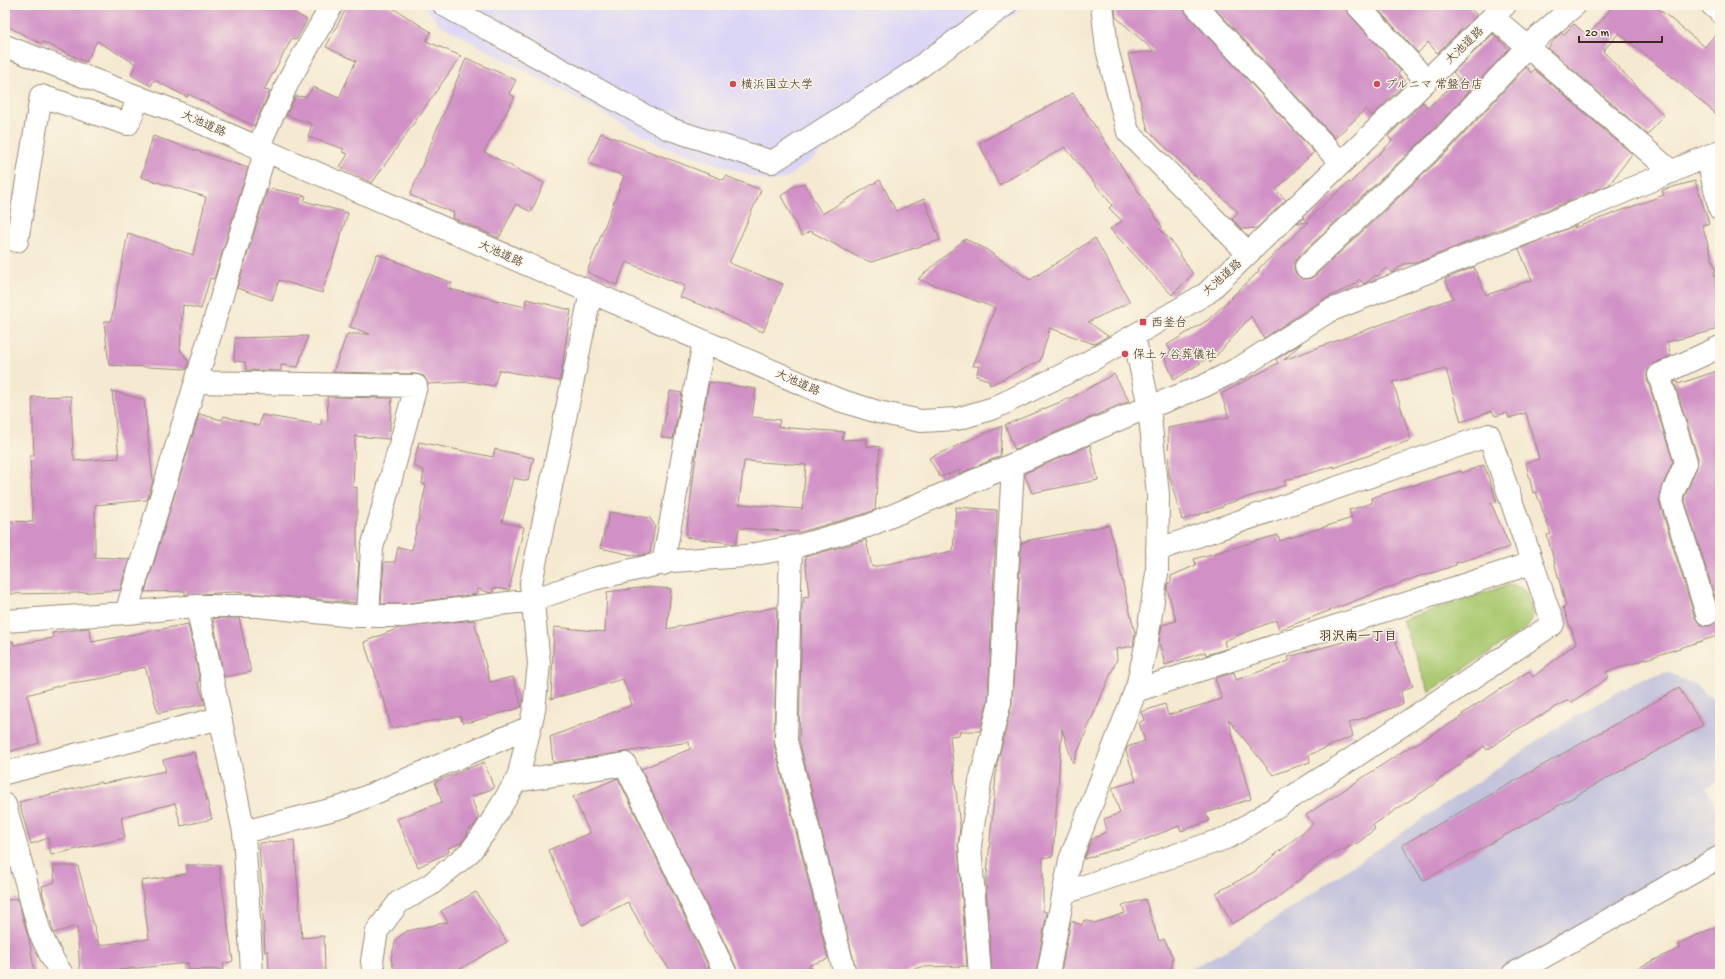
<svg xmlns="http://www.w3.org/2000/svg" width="1725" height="979" font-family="'Gochi Hand','Klee One',sans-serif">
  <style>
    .built { fill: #dcd6f6 }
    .industrial { fill: #c2c2dc }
    .green { fill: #abca72; stroke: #737a48 }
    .building { fill: #d191c6; fill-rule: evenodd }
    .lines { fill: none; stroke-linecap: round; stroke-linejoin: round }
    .minor-casing { stroke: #988a78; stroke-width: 24 }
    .minor { stroke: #fff; stroke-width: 22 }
    .poi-dot { fill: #d1495b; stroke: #fcf5e5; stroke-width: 1.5 }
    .labels { text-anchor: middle; stroke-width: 3; stroke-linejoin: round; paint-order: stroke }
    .street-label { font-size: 12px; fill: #3b2a1e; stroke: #fcf5e5 }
    .poi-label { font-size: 12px; fill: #3b2a1e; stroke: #fcf5e5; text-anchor: start }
    .neighbourhood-label { font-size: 13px; font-weight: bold; fill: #3b2a1e; stroke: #fcf5e5 }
  </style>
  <rect width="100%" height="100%" fill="#fcf5e5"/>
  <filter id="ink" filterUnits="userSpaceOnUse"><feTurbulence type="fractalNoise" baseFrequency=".025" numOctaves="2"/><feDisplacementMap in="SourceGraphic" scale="8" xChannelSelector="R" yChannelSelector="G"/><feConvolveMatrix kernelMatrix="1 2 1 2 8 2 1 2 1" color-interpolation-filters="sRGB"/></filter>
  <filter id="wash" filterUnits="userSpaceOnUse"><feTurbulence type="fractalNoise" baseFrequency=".012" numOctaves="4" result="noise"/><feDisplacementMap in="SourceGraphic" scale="16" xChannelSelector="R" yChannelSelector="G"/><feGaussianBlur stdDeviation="0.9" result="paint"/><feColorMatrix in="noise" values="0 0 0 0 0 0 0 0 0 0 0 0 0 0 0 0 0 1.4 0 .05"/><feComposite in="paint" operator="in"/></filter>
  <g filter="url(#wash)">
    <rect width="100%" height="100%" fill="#f5ead1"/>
    <!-- built -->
    <path class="built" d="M423 5H1028L786 178 770 182 659 144 439 24Z"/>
    <!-- industrial -->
    <path class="industrial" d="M1668 672 1695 685 1710 697 1720 698V779L1706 788 1720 812V848L1500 974H1493L1487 968 1476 974H1180L1234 946 1572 718 1637 681Z"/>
    <!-- green -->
    <path class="green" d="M1511 584 1525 590 1533 615 1528 627 1429 692 1402 620Z"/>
    <g id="blocks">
      <!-- building -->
      <path class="building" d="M5 5H282L307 20 296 40 292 38 264 90 270 91 254 126 188 94 187 97 154 80 151 86 131 75 136 64 97 41 86 62 43 42 42 44 5 25Z
        M348 5H388L431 32 426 41 461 56 372 183 340 167 348 154 342 152 344 149 308 137 312 124 286 115 296 96 306 97 313 87 339 98 356 61 326 47Z
        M1115 5H1183L1186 13 1314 152 1276 190 1286 200 1257 228 1242 229 1232 219 1238 212 1201 178 1199 180 1148 130 1128 54 1154 51 1116 17Z
        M1212 5H1345L1348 13 1401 71 1398 74 1406 83 1372 116 1366 109 1335 138Z
        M1374 5H1467L1477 15 1437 53 1428 42 1418 53Z
        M1614 5H1654L1705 47 1720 28V117L1619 33 1603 51 1663 115 1648 135 1548 48 1555 39 1561 33 1563 35 1574 24 1588 36Z
        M1493 34 1509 49 1433 130 1297 258 1294 264V269L1297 275 1303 279H1309L1315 276 1451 148 1526 67 1531 73 1534 69 1632 154 1609 185 1416 263 1404 264 1392 273 1386 268 1377 276 1376 275 1364 284 1359 279 1354 285 1322 300 1264 338 1251 316 1210 363 1208 358 1174 380 1164 356 1171 351 1167 345 1208 320 1259 271 1258 269 1309 222 1297 223 1303 218 1306 221 1349 182 1350 183 1392 141 1388 136 1423 102 1428 108 1459 79 1453 72Z
        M466 58 516 80 509 94 515 97 484 152 544 183 531 212 516 204 499 238 453 218 454 213 410 195Z
        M1073 93 1162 227 1160 229 1171 241 1193 274 1172 295 1110 229 1122 221 1109 208 1112 205 1065 147 999 185 979 143Z
        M601 133 724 180 726 176 761 190 729 263 783 284 763 332 719 312 680 297 685 286 626 262 617 285 587 272 624 176 588 163Z
        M153 136 248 168 214 279 210 278 201 309 183 305 180 349 189 362 187 369 109 365 104 321H111L128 233 193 255 206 197 141 177Z
        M880 180 896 211 924 199 940 240 871 262 858 257 810 231 802 236 781 196 791 188 804 183 822 214Z
        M1695 181 1709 223 1702 225 1716 271 1714 272 1720 301V329L1667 342 1671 356 1653 364 1649 368 1647 373V379L1673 461 1660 492 1659 501 1695 618 1699 623 1704 626H1710L1716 622 1719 616V610L1684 498 1697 467 1698 458 1674 382 1677 381 1678 384 1720 370V635L1606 672 1609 677 1570 703 1568 700 1516 730 1487 750 1484 746 1430 787 1373 825 1375 829 1359 842 1326 858 1277 898 1232 924 1216 893 1254 872 1313 824 1306 815 1411 746V747L1463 716 1462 714 1529 671 1533 677 1576 643 1563 607 1566 606 1547 535 1551 534 1536 492 1533 493 1526 463 1539 459 1526 413 1509 418 1507 413 1495 416 1492 411 1461 422 1446 369 1393 382 1411 440 1334 468V466L1284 481 1286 485 1223 505V507L1182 520 1169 475 1168 428 1229 417 1221 394 1278 363 1276 359 1302 343 1284 360 1453 298 1445 279 1474 267 1486 295 1532 280 1519 249 1576 225 1574 228 1664 195 1662 190Z
        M268 188 306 196 304 201 348 213 322 293 279 280 272 300 237 288Z
        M1095 238 1130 302 1088 322 1108 336 1094 344 1050 328 1040 361 990 385 988 380 976 376 979 366H973L995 308 918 279 965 239 984 248 1030 280Z
        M377 254 452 283 449 289 525 307 526 299 571 310 560 381 499 370 494 386 469 382 428 384 424 376 416 374 333 372 347 334H370L350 327Z
        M308 336 298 367 281 365V371L246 370 245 362 234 361 235 338Z
        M1114 374 1129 401 1015 450 1005 425 1075 396Z
        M709 382 756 389 752 417 780 420 778 427 844 432 842 440 867 439 866 446 880 447 875 510 864 514 800 532 739 528 736 544 686 537 697 447ZM744 461 806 465 802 509 739 504Z
        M112 391 144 400 153 481 147 500 95 505V557L129 559 120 590 77 593 5 594V521L33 522 30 456H34L32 397 71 396 73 455H74V461L119 458Z
        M670 391 682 393 673 439 661 437Z
        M327 397 392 398 389 439 355 436 353 488 357 487V561L359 562 356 603 259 594 233 592 185 595V591L145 592 199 414 222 420 224 416 259 426 262 415 321 425V419L328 420Z
        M1002 426 1000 456 959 474 960 470 940 477 929 458Z
        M419 442 493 457 495 449 534 458 528 481 513 478 502 522 524 527 509 590 493 588V592L491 593 477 589V594L401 604H381L384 562H395L398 547 412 550 426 485 422 484 424 470 413 466Z
        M1090 445 1098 480 1032 493 1025 476V473Z
        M1484 465 1497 502 1491 503 1510 547 1456 563V565L1423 576 1422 575 1279 630 1276 620 1224 641 1226 649 1206 655 1205 652 1165 665 1159 642 1162 625 1176 621 1167 589 1168 583H1171V576L1196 565 1194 559 1278 535 1280 541 1352 518 1349 510 1372 503 1371 498 1412 485V486L1461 471 1462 473Z
        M956 507 997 510 988 700 980 731H960L959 735 950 736 960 827 958 846 967 966 920 967 899 974H857L799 740 802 603H804L803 597 809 596 805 557 866 540 872 567 953 551Z
        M610 512 650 518 655 526 650 553 637 556 600 548Z
        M1109 525 1135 633 1133 646 1116 649 1117 659 1073 763 1062 729 1053 856 1043 858V911L1047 912 1036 973 992 974 986 885 997 764 1012 703 1021 543 1030 540Z
        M647 587 671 589 667 629 777 607 774 744 828 959 809 965 812 974H738L737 969 641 769 690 749 689 742 553 763 550 737 632 705 623 679 551 699 554 627 605 632 607 592Z
        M217 618H239L251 672 224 677 213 619Z
        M474 620 490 682 513 677 522 707 471 722H462L460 716 391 728 384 698H382L374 669H373L364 642 399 628Z
        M188 624 200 681 198 682 205 704 158 713 145 667 104 678 65 684 27 695 39 743 5 753V642L13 641 14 645 53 638 52 633 89 628 92 642Z
        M1391 629 1413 686 1401 691 1403 704 1349 723 1353 736 1309 755 1310 762 1273 775 1228 719 1251 799 1206 813 1209 821 1181 831 1179 826 1136 843 1084 859 1091 840 1107 831 1104 819 1120 813 1112 788 1136 781 1126 751 1127 747 1145 741 1139 723 1144 720 1141 712 1165 704 1168 715 1222 699 1215 678 1234 672 1236 680 1289 661 1288 657Z
        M1679 688 1703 725 1423 881 1402 845Z
        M194 752 212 819 181 826 175 803 121 817 125 838 51 855 48 838 31 844 19 802 101 782V784L166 771 163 760Z
        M484 762 494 788 471 797 479 818 475 825 467 830 468 834 461 843 448 848 449 852 418 867 397 819 442 802 435 782Z
        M618 778 712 974H673L649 940 628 902 582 925 548 850 590 833 573 797Z
        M294 840 302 938 324 936 325 974H269L268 951 265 952 259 843Z
        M187 865H219L233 961 223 964 224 969 188 970V963L80 974 77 926 54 933 42 891H43L42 886 55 882 53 866H78L99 945 149 939 141 881 187 874Z
        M476 892 507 942 451 974H395L391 959 396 939 407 931 448 922 441 911Z
        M17 898 29 939 35 974H5V901Z
        M1145 899 1159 941 1164 939 1173 957 1171 974H1067V970L1061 971 1071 921 1082 925 1084 920 1095 923 1125 913 1122 906Z
        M1720 925V974H1625L1680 948 1679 943Z"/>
    </g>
  </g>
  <g filter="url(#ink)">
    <use href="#blocks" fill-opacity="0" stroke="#988a78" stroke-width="1"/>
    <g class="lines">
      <defs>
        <path id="minor" d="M444 5 667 128 772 162 910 74 1005 5
          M1102 5 1107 49 1128 132 1248 253
          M1195 5 1341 163
          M1357 5 1427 81
          M1712 5 1720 12
          M1493 17 1672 172
          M5 46 172 110 839 400 878 412 921 421 957 419 994 408 1085 364 1207 293 1505 5
          M258 147 289 80 332 5
          M1707 157 1720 209
          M17 241 41 96 128 124 139 97
          M1306 267 1442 139 1530 44 1575 5
          M196 382 416 386 372 548 368 616
          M791 547 786 741 845 974
          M663 564 704 341
          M197 606 244 832 252 974
          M126 613 266 150
          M1707 614 1671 497 1686 462 1659 375 1720 347
          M5 621 126 613 197 606H258L353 616H402L533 600 593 579 672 561 745 556 798 546 868 526 1134 413 1204 386 1241 367 1329 311 1531 231 1720 151
          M1135 691 1532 563
          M5 773 220 718
          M516 781 625 764 726 974
          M5 805 40 933 52 958 62 974
          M244 832 342 807 530 727
          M1064 893 1229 837 1350 760 1553 624 1489 435 1157 550
          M374 974 372 961 377 931 399 902 430 885 470 852 485 832 518 778 534 710 539 664 531 583 591 292
          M980 974 970 845 980 782 1000 702 1013 466
          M1048 974 1070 860 1137 687 1146 646 1157 573 1158 495 1149 407 1134 336
          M1513 974 1720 857"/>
      </defs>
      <!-- minor casing -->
      <use href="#minor" class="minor-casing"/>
      <!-- minor -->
      <use href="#minor" class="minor"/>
    </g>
  </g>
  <!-- markers -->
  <g class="poi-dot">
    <circle cx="733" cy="84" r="4"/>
    <circle cx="1377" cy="84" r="4"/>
    <rect x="1139" y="318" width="8" height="8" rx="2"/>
    <circle cx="1125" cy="354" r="4"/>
  </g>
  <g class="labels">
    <!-- street labels -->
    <g class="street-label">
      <text transform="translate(1464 45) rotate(-44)" y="4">大池道路</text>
      <text transform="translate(204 123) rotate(24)" y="4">大池道路</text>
      <text transform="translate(501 253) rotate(24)" y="4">大池道路</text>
      <text transform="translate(1222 277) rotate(-42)" y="4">大池道路</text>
      <text transform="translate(798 382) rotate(24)" y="4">大池道路</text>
    </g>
    <!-- poi labels -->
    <g class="poi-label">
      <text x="741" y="88">横浜国立大学</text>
      <text x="1385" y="88">プルニマ 常盤台店</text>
      <text x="1151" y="326">西釜台</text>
      <text x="1133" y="358">保土ヶ谷葬儀社</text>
    </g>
    <!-- neighbourhood labels -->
    <g class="neighbourhood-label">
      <text x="1358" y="640">羽沢南一丁目</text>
    </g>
  </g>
  <!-- margin -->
  <rect width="1725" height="979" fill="none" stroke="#fcf5e5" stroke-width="20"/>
  <!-- scale -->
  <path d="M1579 36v6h83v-6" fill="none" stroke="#3b2a1e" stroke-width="2"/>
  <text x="1585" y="36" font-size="12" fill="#3b2a1e" stroke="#fcf5e5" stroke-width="3" paint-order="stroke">20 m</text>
</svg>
